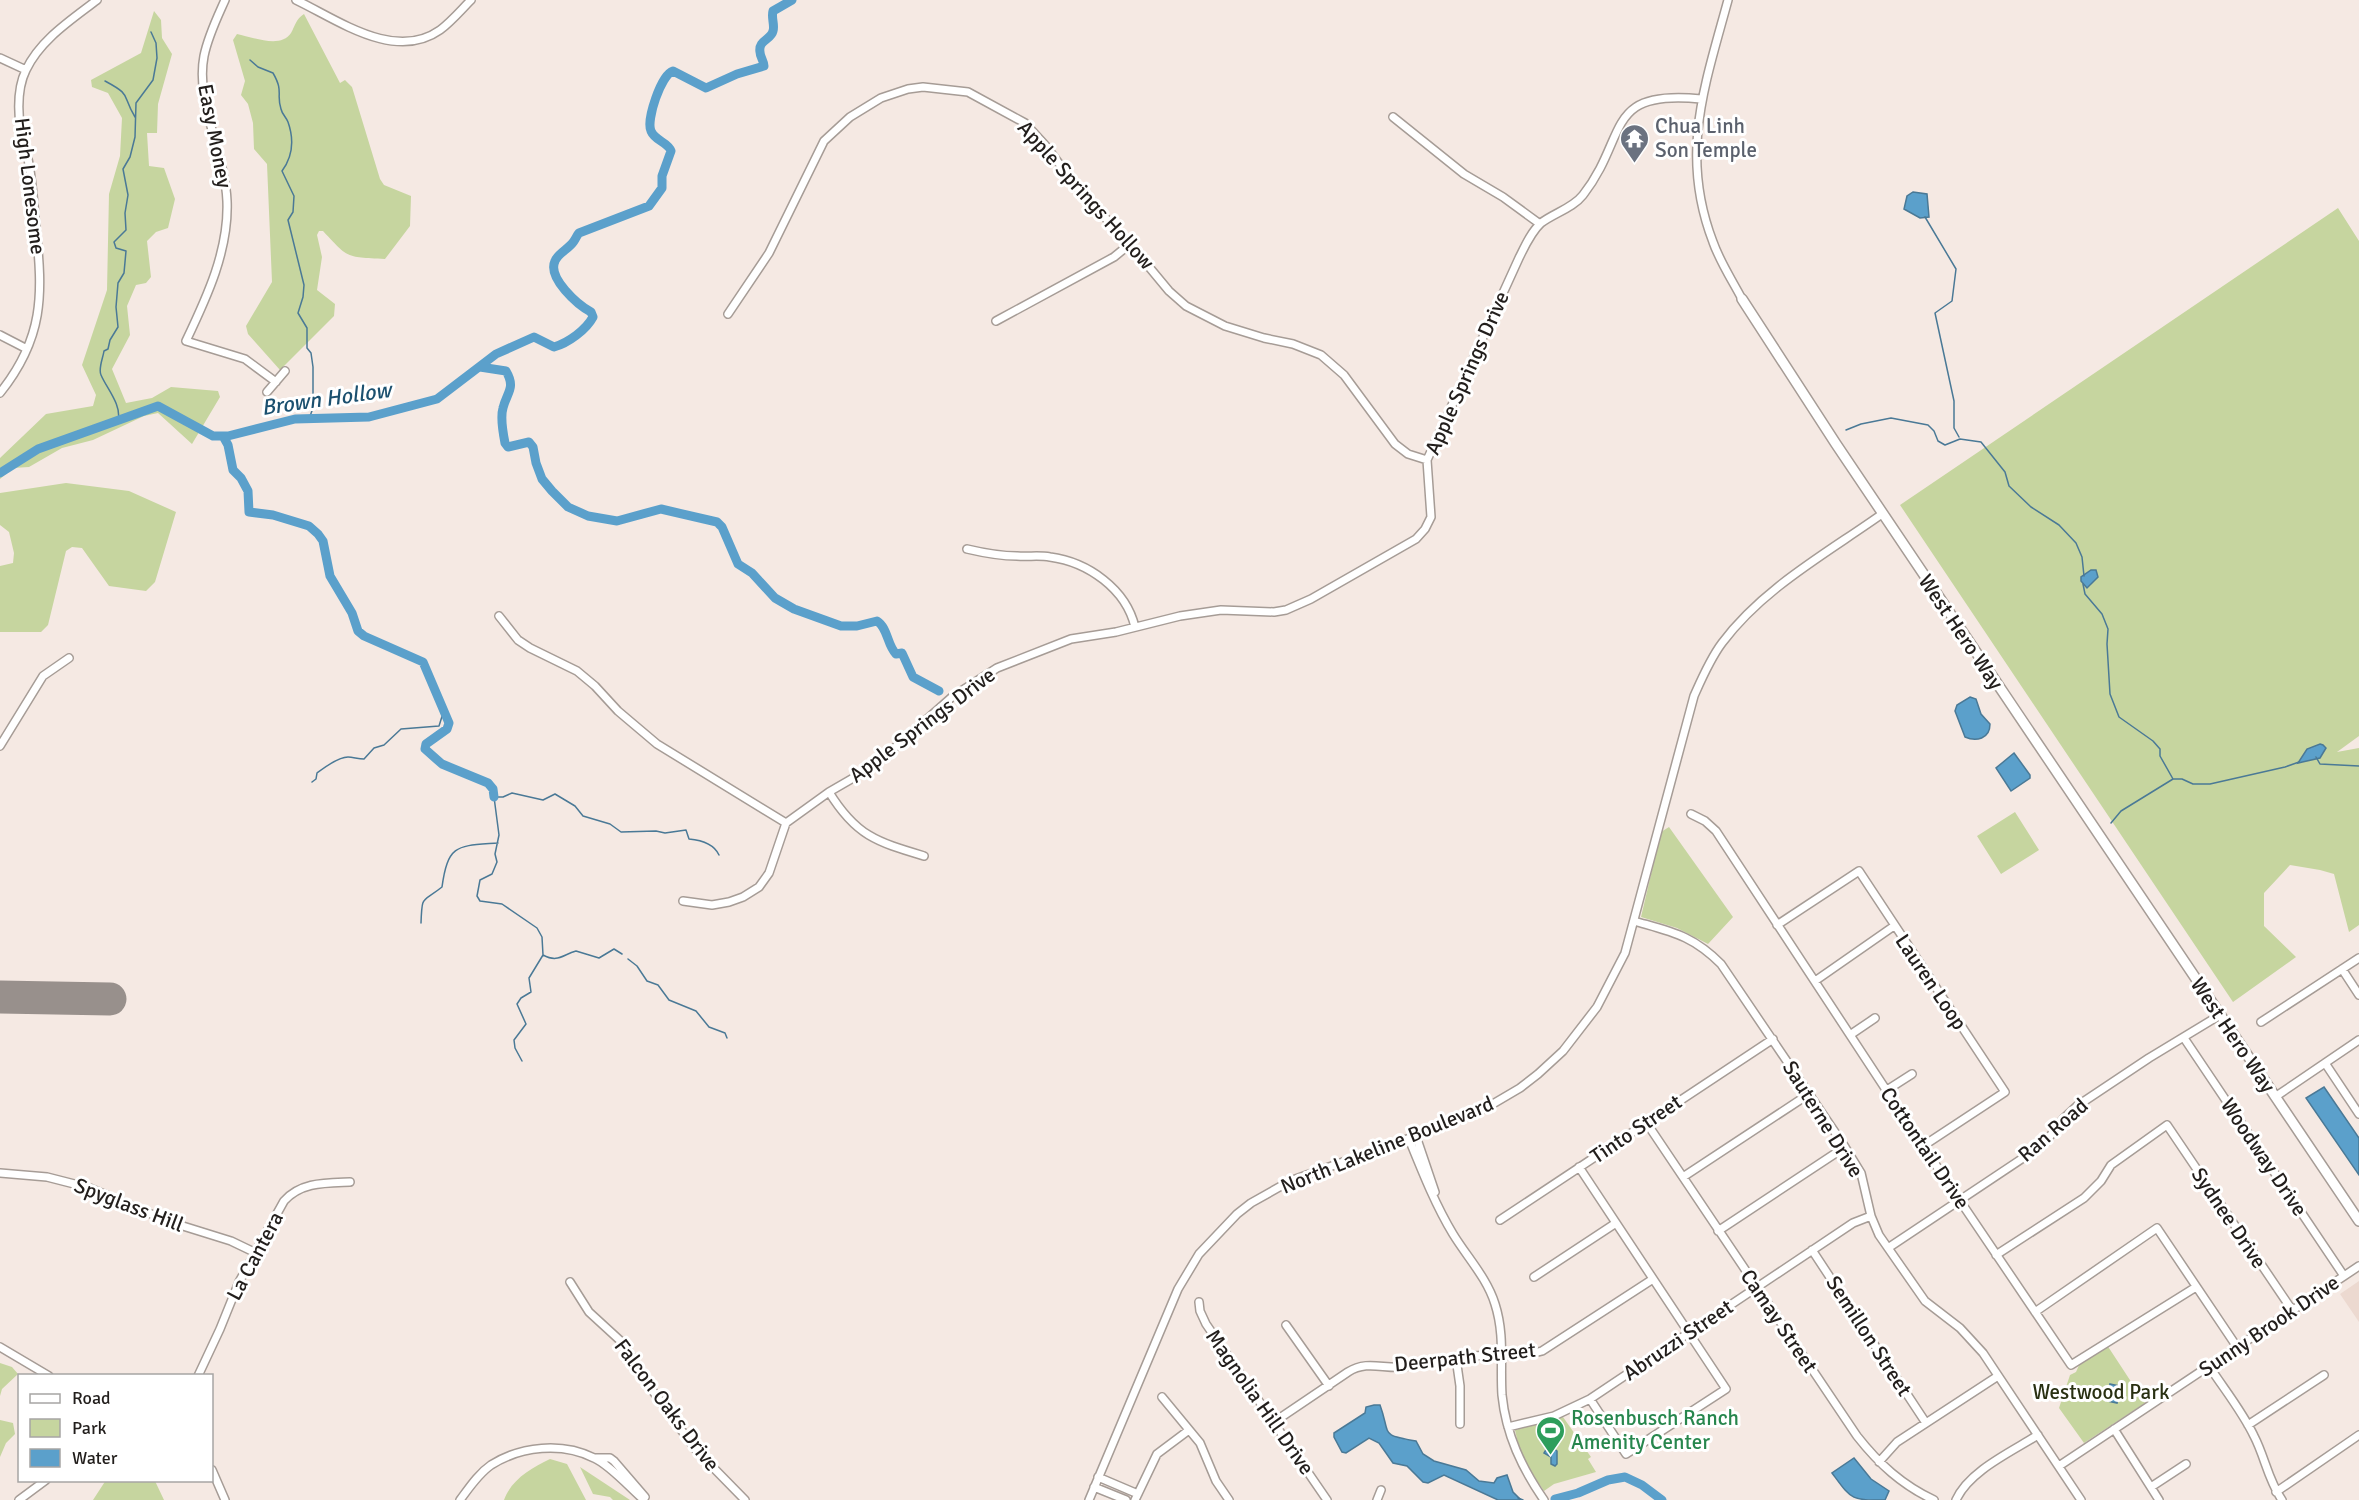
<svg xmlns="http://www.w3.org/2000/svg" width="2359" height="1500" font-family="Signika,sans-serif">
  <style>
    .built { fill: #ecd9d0 }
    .green { fill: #c6d59f }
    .water { fill: #5ba0cb; stroke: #4a7996; stroke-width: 1.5 }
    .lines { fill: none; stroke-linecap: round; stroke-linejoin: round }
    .stream { stroke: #4a7996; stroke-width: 1.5 }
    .river { stroke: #5ba0cb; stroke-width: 9 }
    .runway { stroke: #98908c; stroke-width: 33 }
    .minor-casing { stroke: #a69c96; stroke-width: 10 }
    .major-casing { stroke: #a69c96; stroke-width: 12 }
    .minor { stroke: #fff; stroke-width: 7 }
    .major { stroke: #fff; stroke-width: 9 }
    .labels { text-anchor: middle; stroke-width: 6; stroke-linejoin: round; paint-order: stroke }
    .worship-label { font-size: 21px; fill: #5b616d; stroke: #fff; text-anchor: start }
    .street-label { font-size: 21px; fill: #221e1c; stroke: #fff }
    .park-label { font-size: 21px; fill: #293012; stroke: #fff }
    .leisure-label { font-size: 21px; fill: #27864d; stroke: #fff; text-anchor: start }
    .water-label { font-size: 22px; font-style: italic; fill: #1b506f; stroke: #fff }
  </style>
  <rect width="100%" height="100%" fill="#f5e9e3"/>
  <!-- built -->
  <path class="built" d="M2359 1281V1322L2340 1294Z"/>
  <!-- green -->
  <path class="green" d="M154 11 161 20 162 38 172 54 158 104 157 133H147L149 166 164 168 175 199 168 228 156 232 147 241 151 277 146 283 136 285 127 306 130 335 112 369 126 403 152 398 171 387 218 391 220 397 192 444 158 413 144 416 93 440 62 448 29 467 13 468 0 479V458L46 414 93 406 96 395 82 365 107 290 109 194 120 156 122 118 108 93 92 87 91 80 141 53Z
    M304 14 340 83 345 80 352 87 380 179 384 185 411 196 410 226 385 259C346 257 349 259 323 231H319L317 235 322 257 317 290 335 304 334 316 280 370 248 334 246 326 272 282 267 164 254 149 253 123 248 104 241 95 245 81 233 40 237 34C252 37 281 49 291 33 295 26 296 19 304 14Z
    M2338 208 2359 241V736L2337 752 2359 748V925L2349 932 2334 874 2320 870 2290 865 2264 893V926L2296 957 2233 1002 1900 505Z
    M66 483 129 491 176 512 155 582 146 591 109 586 82 548 72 547 66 551 48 625 41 632H0V566L13 563 14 553 9 532 0 525V493Z
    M2015 812 2039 850 2001 874 1977 836Z
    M1669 827 1733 917 1708 944 1677 928 1641 917 1661 832Z
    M2107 1345 2145 1403 2084 1443 2059 1408 2070 1375 2076 1372 2080 1363Z
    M0 1363 12 1367 18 1374 2 1389 0 1396Z
    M1563 1417 1591 1457 1588 1459 1596 1472 1554 1484 1544 1491C1531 1473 1519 1452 1515 1430Z
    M0 1420 13 1423 15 1434 6 1443 0 1457Z
    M550 1459 567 1464 586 1500H504C511 1480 531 1468 550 1459Z
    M580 1467 630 1500H613L610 1497 593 1494Z
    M106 1480 155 1481 164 1500H93Z"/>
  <!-- water -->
  <path class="water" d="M1913 192 1927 194 1929 217 1920 218 1904 209 1907 196Z
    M2091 570H2096L2098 577 2087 588 2081 581V577Z
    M1970 697 1976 699 1981 714 1990 724C1990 739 1976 742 1965 737L1955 711 1957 705Z
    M2320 744 2323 745 2326 748 2320 758 2298 763 2307 749Z
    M2014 753 2030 775V778L2011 791 1996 768Z
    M2324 1087 2359 1138V1175L2306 1098Z
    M2110 1384 2120 1386 2117 1403 2107 1401Z
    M1374 1405H1380C1391 1435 1379 1435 1416 1441L1423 1454 1434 1461 1466 1470 1479 1481 1494 1483 1497 1478 1507 1475 1513 1492 1521 1500H1498L1444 1475 1428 1483 1423 1482 1407 1466 1393 1463 1379 1443 1369 1438 1346 1453 1342 1452 1334 1437V1433L1365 1413 1366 1407Z
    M1552 1447 1557 1451V1464L1555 1466 1551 1464V1457L1544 1453 1547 1448Z
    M1854 1458 1871 1479 1889 1491 1885 1500C1850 1500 1852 1500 1832 1473Z"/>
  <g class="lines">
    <!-- stream -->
    <path class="stream" d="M250 60 258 67 273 73C284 92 276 94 281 109 282 114 286 117 288 122 294 139 293 156 282 171L294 196 293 212 288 220 304 285 303 297 298 313 307 328V348L311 353 313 367V408L309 419
      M105 81C133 96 121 94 135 117
      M1925 217 1956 269 1952 301 1935 313 1954 401V428L1959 437
      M118 421C122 405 107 389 101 375 98 369 103 358 104 351L108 349 110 340 118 327 116 307 118 283 124 273 126 251 116 248 114 242 126 230 125 213 128 195 123 169 130 157 135 137 136 103 153 80 157 58 156 43 151 32
      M1846 430 1861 424 1891 418 1928 425 1934 431 1938 441 1945 445 1960 439 1981 442 2005 472 2009 486 2031 507 2059 525 2076 543 2082 557 2084 576
      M2083 584 2085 594 2102 614 2108 629 2107 644 2110 694 2119 717 2153 741 2160 749V756L2173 779H2182L2193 784H2210L2285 767 2299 762
      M2316 757 2320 764 2359 766
      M312 782 316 779 317 773C325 767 338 757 348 757 353 757 358 759 364 759L374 748 384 745 401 729 439 726 444 710
      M2111 823 2121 811 2173 779
      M421 923C422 894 422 903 442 887 448 843 458 846 498 843
      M622 954 614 949 599 958 576 951C562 955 558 963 543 955L542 937 537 928 502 904 480 901 477 896 480 880 492 874 497 862 495 854 499 835 494 797H503L512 793 543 800 555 794 575 806 583 816 610 824 621 832 656 831 665 833 686 830 689 839C700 840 714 844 719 855
      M628 959 637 966 647 981 658 985 669 1000 696 1011 709 1027 725 1033 727 1038
      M522 1061 515 1048 514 1040 526 1024 517 1004 521 998 531 992 529 978 543 955
      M1518 1498 1523 1500"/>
    <!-- river -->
    <path class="river" d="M480 367 506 371C516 388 507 392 503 408 500 418 503 433 505 443L508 447 529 442 533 447 536 463 542 479 552 491 568 507 588 516 617 521 661 509 717 522 722 527 738 564 752 573 775 598 794 609 841 626H857L877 621C888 628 887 645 896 654L902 653 913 677 939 691
      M223 436 228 445 233 470 241 478 248 491 249 512 273 515 309 526 318 534 323 541 330 576 352 613 358 631 364 636 423 662 449 723 447 729 426 744 425 749 442 764 488 783 493 789 494 797
      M0 473 38 449 158 406 213 436H228L295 419 369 417 437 399 496 354 534 337 554 347C568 343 586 330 593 317L591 312C578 305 547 278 555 261 558 253 569 249 574 241 576 238 577 235 579 233L649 206 662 188V176L671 151C668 142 655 141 651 131 646 120 661 75 673 71L706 88 737 74 764 66C764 61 760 57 760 52 758 40 771 40 773 31 775 25 771 18 773 11L792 0
      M1555 1499 1578 1493 1608 1480 1625 1477 1642 1485 1662 1500"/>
    <!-- runway -->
    <path class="runway" d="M0 997 110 999"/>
    <defs>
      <path id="minor" d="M225 0C217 18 208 36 204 56 195 102 225 153 227 201 229 250 207 297 186 341L245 359 276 382
        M296 0C338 20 395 62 440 30 451 22 461 10 471 0
        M1728 0C1705 85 1679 154 1713 242 1720 262 1732 280 1742 299
        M0 58 26 70
        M1393 117 1464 174 1503 197 1540 224
        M728 314 769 253 824 141 850 117 881 98 908 89 923 87 968 92 1025 123 1046 146 1078 189 1130 244 1169 291 1186 306 1225 326 1264 338 1293 344 1321 355 1344 375 1395 444 1408 454 1427 460
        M996 321 1114 257 1130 244
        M0 335 27 349
        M267 392 285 371
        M0 393C44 338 43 295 36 229 34 207 33 186 29 165 28 154 23 144 21 134 18 114 17 88 26 70 40 40 71 20 97 0
        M967 549C984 553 1000 556 1017 556 1028 557 1039 555 1050 557 1088 562 1126 589 1135 627
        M499 616 518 640 530 648 577 671 595 686 618 711 657 744 786 823
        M0 746 43 676 69 658
        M829 792C856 836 877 842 924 856
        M1691 814 1705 821 1716 831 1923 1146 2071 1365 2196 1287
        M683 901 712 905 729 902 743 897 759 887 769 873 786 823 829 792 874 766 952 697 997 668 1071 639 1116 632 1180 616 1221 610 1274 612 1286 610 1311 599 1416 539 1425 529 1431 517 1427 460 1519 258C1525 246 1531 232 1541 223 1554 213 1573 208 1583 195 1629 136 1603 89 1701 99
        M1634 921C1672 932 1692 935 1721 964L1845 1147 1861 1173 1871 1216 1879 1235 1925 1301 1960 1328 1983 1353 2081 1500
        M1777 925 1859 871 2005 1092 1923 1146
        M2342 969 2359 995
        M1815 981 1894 926
        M2261 1022 2359 958
        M1850 1035 1875 1018
        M2184 1038 2344 1276
        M2325 1063 2359 1114
        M1887 1090 1912 1074
        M2275 1097 2359 1040
        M1646 1122 1857 1436C1879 1464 1902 1485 1934 1500
        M1416 1136 1435 1192
        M1409 1139C1422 1171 1435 1204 1453 1234 1467 1257 1487 1278 1495 1304 1505 1335 1500 1364 1502 1395 1506 1435 1522 1468 1544 1500
        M1579 1167 1726 1389 1626 1454 1590 1399
        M0 1173 47 1177 90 1188 170 1222 231 1241 254 1252
        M1683 1177 1809 1094
        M1500 1220 1773 1039
        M1718 1231 1845 1147
        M1888 1248 2044 1144 2063 1119 2077 1106 2149 1058 2220 1015
        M1812 1250 1926 1423
        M1996 1255 2084 1198 2101 1181 2111 1165 2167 1125 2292 1310
        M1534 1277 1616 1223
        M570 1282 589 1312 625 1345 647 1383 696 1450 745 1500
        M1199 1302 1200 1311 1206 1324 1327 1500
        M2035 1312 2157 1228 2237 1347
        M1286 1325 1329 1386
        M0 1347 49 1376
        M1456 1358 1460 1386V1424
        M2209 1366C2224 1389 2242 1411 2254 1436 2265 1457 2268 1480 2282 1500
        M198 1376 220 1329 239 1282 284 1201C301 1182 325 1183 350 1182
        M1162 1397 1200 1443 1216 1481 1229 1500
        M1274 1422 1348 1372C1367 1360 1383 1369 1403 1367 1426 1364 1449 1358 1473 1356 1496 1354 1519 1358 1542 1351L1653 1279
        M2248 1425 2324 1375
        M1508 1427 1554 1416 1590 1399 1853 1223 1871 1216
        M2114 1429 2159 1500
        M596 1458H610L614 1461 645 1497
        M1879 1462 1897 1442 1998 1376
        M2059 1466 2359 1266
        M212 1470 225 1500
        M1098 1477 1138 1494
        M1094 1487 1126 1500
        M2151 1487 2186 1464
        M2276 1492 2359 1435
        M19 1500 46 1480
        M460 1500C469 1488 478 1474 491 1465 521 1446 562 1442 594 1458 610 1465 630 1488 644 1500
        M1089 1500 1178 1289 1199 1254 1237 1214 1251 1203 1290 1181 1449 1124 1486 1108 1520 1088 1538 1074 1563 1051 1597 1007 1625 953 1694 696C1702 678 1710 659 1722 643 1763 588 1827 553 1882 514
        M1135 1500 1157 1454 1189 1430
        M1377 1500 1381 1490
        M1956 1500C1969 1471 2011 1452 2038 1435"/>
      <path id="major" d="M1742 299 1836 444 2359 1221"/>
    </defs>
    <!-- minor casing -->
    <use href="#minor" class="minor-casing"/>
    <!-- major casing -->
    <use href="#major" class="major-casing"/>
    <!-- minor -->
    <use href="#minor" class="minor"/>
    <!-- major -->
    <use href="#major" class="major"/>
  </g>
  <!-- icons -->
  <defs>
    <symbol id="temple-pin" viewBox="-11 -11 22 30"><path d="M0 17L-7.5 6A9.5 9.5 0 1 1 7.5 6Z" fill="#6b7280" stroke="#fff"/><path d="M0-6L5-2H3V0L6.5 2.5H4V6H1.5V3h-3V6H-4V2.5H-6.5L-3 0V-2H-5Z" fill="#fff"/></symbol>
    <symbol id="stadium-pin" viewBox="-11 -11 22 30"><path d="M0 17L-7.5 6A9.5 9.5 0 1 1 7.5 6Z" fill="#2e9e5b" stroke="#fff"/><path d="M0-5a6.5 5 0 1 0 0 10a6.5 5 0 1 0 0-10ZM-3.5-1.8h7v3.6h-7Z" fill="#fff"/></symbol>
  </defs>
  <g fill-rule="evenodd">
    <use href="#temple-pin" x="1618" y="122" width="33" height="45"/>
    <use href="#stadium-pin" x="1534" y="1414" width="33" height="45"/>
  </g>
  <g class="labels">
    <!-- worship labels -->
    <g class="worship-label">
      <text x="1655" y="133">Chua Linh<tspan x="1655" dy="24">Son Temple</tspan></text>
    </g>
    <!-- street labels -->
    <g class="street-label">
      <text transform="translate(215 136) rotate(79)" y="7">Easy Money</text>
      <text transform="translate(30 186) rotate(83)" y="7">High Lonesome</text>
      <text transform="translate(1086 195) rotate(48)" y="7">Apple Springs Hollow</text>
      <text transform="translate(1467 373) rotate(-66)" y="7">Apple Springs Drive</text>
      <text transform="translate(1961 632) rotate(56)" y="7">West Hero Way</text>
      <text transform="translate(922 725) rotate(-37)" y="7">Apple Springs Drive</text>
      <text transform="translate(1931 982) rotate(56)" y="7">Lauren Loop</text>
      <text transform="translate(2233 1035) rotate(56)" y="7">West Hero Way</text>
      <text transform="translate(1823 1119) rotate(58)" y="7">Sauterne Drive</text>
      <text transform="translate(1636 1129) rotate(-34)" y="7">Tinto Street</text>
      <text transform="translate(2053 1130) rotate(-41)" y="7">Ran Road</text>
      <text transform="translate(1387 1145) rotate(-22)" y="7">North Lakeline Boulevard</text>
      <text transform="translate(1925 1148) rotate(56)" y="7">Cottontail Drive</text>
      <text transform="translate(2264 1157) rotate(56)" y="7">Woodway Drive</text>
      <text transform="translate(129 1205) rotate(21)" y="7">Spyglass Hill</text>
      <text transform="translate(2229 1218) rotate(56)" y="7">Sydnee Drive</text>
      <text transform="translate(255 1256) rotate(-62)" y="7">La Cantera</text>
      <text transform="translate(1779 1321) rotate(56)" y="7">Camay Street</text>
      <text transform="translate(2269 1326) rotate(-34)" y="7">Sunny Brook Drive</text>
      <text transform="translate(1869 1336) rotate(57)" y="7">Semillon Street</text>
      <text transform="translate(1678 1340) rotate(-34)" y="7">Abruzzi Street</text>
      <text transform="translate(1465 1357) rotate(-6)" y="7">Deerpath Street</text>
      <text transform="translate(1260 1402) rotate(55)" y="7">Magnolia Hill Drive</text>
      <text transform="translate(667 1405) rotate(53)" y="7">Falcon Oaks Drive</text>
    </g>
    <!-- park labels -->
    <g class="park-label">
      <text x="2101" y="1399">Westwood Park</text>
    </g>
    <!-- leisure labels -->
    <g class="leisure-label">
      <text x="1571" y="1425">Rosenbusch Ranch<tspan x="1571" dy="24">Amenity Center</tspan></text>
    </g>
    <!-- water labels -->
    <g class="water-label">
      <text transform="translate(326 398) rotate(-8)" y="8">Brown Hollow</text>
    </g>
  </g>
  <!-- legend -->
  <rect x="18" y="1374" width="195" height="108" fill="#ffffff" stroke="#a7a5a4" stroke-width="1.5"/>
  <rect x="30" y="1394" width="30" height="9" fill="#ffffff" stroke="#a7a5a4" stroke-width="1.5"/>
  <text x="72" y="1404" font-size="18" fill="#221e1c">Road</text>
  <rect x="30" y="1419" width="30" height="18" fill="#c6d59f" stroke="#a7a5a4" stroke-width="1.5"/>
  <text x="72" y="1434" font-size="18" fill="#221e1c">Park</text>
  <rect x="30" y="1449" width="30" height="18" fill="#5ba0cb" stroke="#a7a5a4" stroke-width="1.5"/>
  <text x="72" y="1464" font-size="18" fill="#221e1c">Water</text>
</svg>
